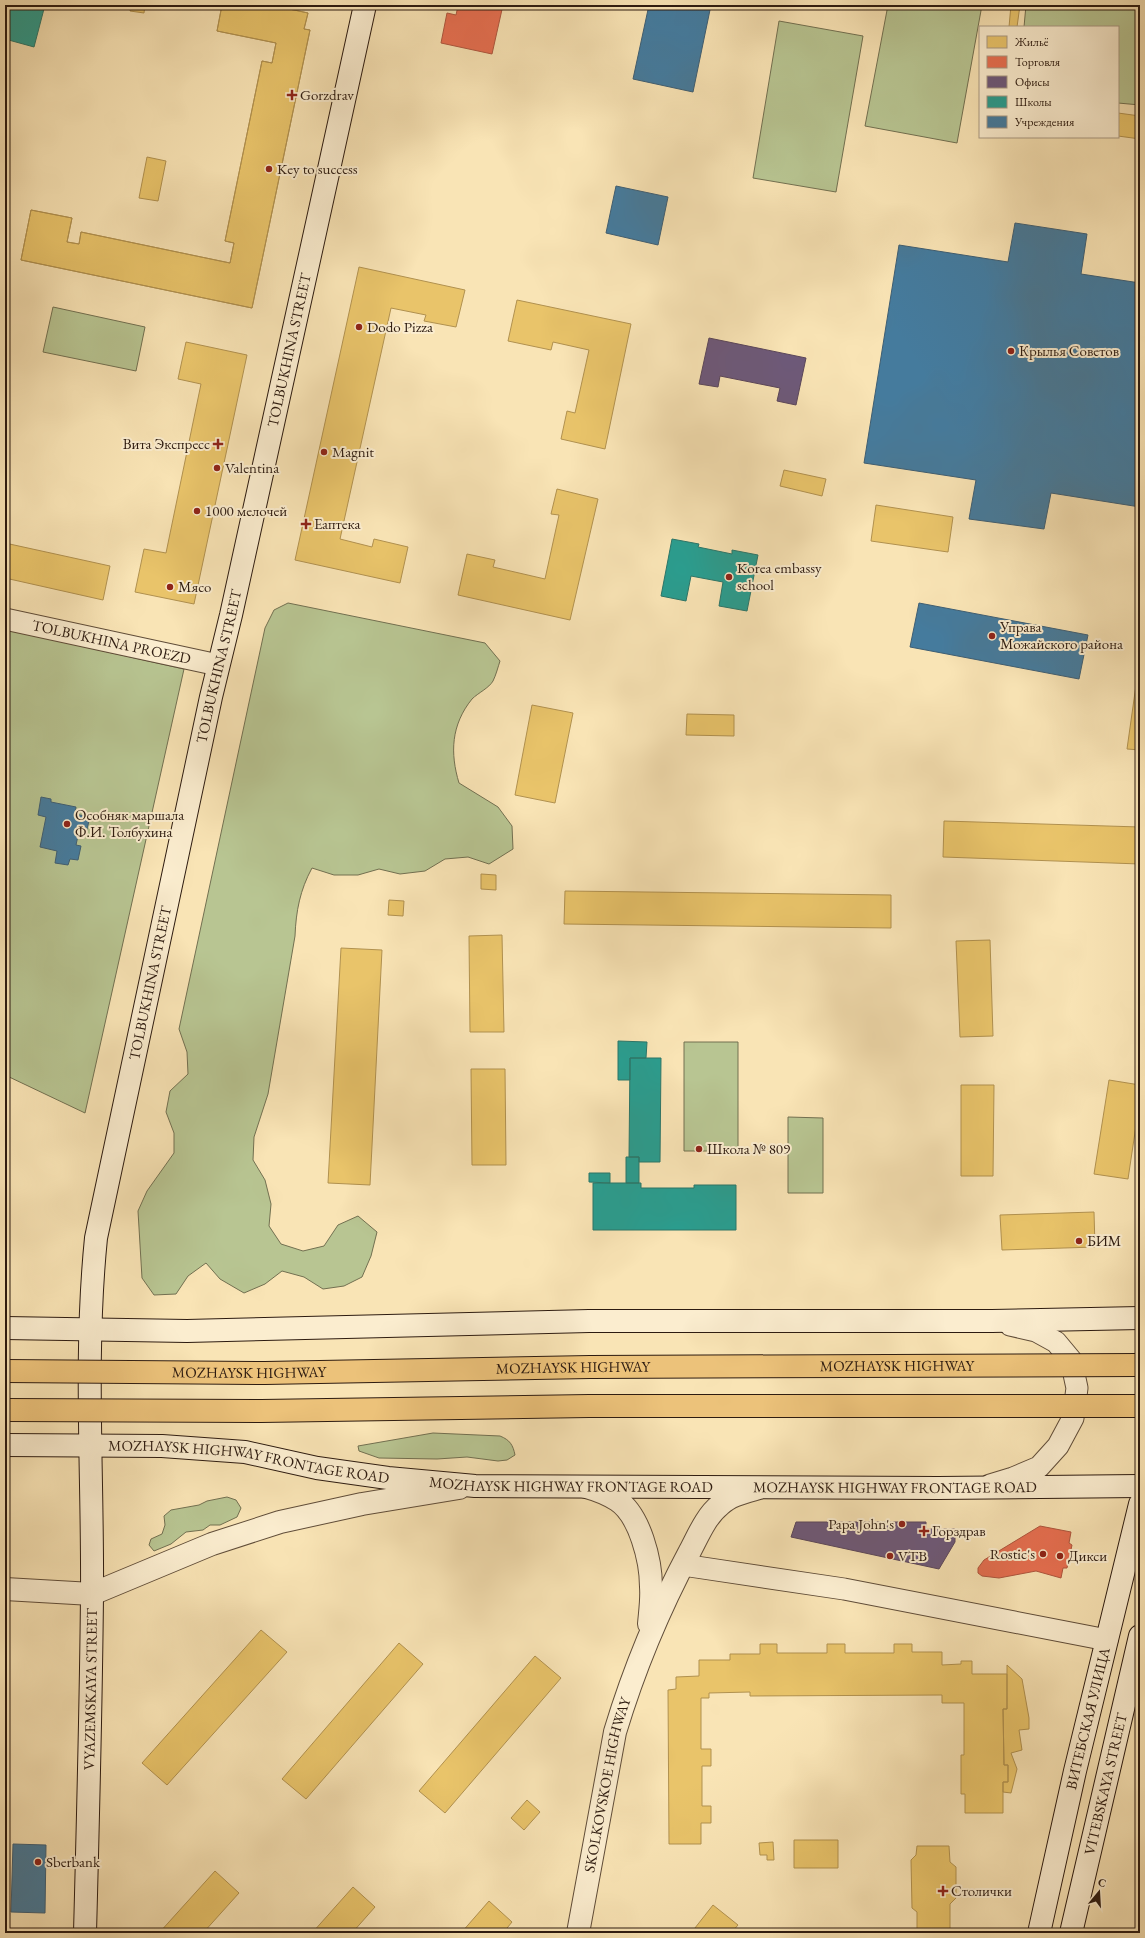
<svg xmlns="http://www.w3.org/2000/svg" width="1145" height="1938" font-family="'EB Garamond',serif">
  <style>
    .green { fill: #b8c592; stroke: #727051 }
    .homes { fill: #e9c46a; stroke: #b1914f }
    .shops { fill: #e76f51; stroke: #af563e }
    .offices { fill: #6d597a; stroke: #5a465a }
    .schools { fill: #2a9d8f; stroke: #2b7669 }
    .public { fill: #457b9d; stroke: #3e5e73 }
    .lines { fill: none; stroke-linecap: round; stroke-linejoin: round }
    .minor-casing { stroke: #604d39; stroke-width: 23 }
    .tertiary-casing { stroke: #604d39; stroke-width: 24 }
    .secondary-casing { stroke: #2d1b10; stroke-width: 24 }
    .minor { stroke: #fbedcf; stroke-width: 21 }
    .tertiary { stroke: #fbedcf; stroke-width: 22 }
    .secondary { stroke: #fbedcf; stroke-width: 22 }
    .primary-bridge-casing { stroke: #2d1b10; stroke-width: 24; stroke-linecap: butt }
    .primary-bridge { stroke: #ecc27a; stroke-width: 22 }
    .poi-dot { fill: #8f2418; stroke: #fbedcf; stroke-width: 1.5 }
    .labels { text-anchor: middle; stroke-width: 4; stroke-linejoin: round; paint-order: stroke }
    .poi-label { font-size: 15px; fill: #2d1b10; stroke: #fbedcf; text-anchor: start }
    .street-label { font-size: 15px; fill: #2d1b10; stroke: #fbedcf }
  </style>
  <rect width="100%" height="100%" fill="#f9e4b5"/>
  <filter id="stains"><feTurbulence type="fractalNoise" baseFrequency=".005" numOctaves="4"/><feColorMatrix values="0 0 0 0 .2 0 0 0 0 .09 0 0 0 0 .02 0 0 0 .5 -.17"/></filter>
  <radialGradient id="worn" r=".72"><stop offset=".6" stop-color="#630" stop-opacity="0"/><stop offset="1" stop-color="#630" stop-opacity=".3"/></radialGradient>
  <!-- green -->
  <path class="green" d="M888 5H982L957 143 865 126Z
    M1026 5H1120L1140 8V105L1118 103V27H1024Z
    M779 21 863 36 836 192 753 178Z
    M53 307 145 327 136 371 43 352Z
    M288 603 485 643 500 661C498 667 496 675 493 681 489 688 478 693 472 699 451 725 450 753 459 783L498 807 512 826 513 849 489 864 468 857 445 859 425 871 400 874 379 869 358 875H334L312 868C300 890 296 911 295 936L268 1094 254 1137 253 1160 265 1180 271 1204 269 1226 281 1244 303 1251 324 1246 338 1225 358 1216 377 1232 371 1256 362 1277 344 1286 323 1289 304 1277 282 1271 265 1284 244 1293 220 1279 206 1263 188 1276 176 1294 154 1295 142 1278 138 1211 147 1191 174 1153V1133L166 1112 170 1091 188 1074 187 1052 179 1029 265 628 274 610Z
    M5 629 184 669 85 1113 5 1075Z
    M684 1042H738V1151H684Z
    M788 1117 823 1118V1193H788Z
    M433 1433 500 1436C510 1440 513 1445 515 1455L507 1460 498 1461 467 1457 437 1459 379 1458 359 1451 358 1446Z
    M227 1497 236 1500 241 1508 237 1517 220 1525H210L203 1530 186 1532 171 1544 154 1551 149 1545 151 1539 162 1534 165 1525 164 1516 171 1510 199 1505 207 1501Z"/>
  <!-- homes -->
  <path class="homes" d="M131 5H145L144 13 130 11Z
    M222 5H271L308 13 304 29 310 30 252 308 21 260 31 210 72 218 67 242 79 244 81 232 230 263 234 243 225 241 262 61 272 63 276 43 217 31Z
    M222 5H271L308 13 304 29 310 30 252 308 21 260 31 210 72 218 67 242 79 244 81 232 230 263 234 243 225 241 262 61 272 63 276 43 217 31Z
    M1011 5H1020L1017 27H1009Z
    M1118 113 1140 116V139L1118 136Z
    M147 157 166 161 158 201 139 198Z
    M359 267 465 290 456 327 424 321 426 315 391 308 340 539 372 547 374 539 408 547 400 583 295 560Z
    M517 300 631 324 605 449 561 439 567 411 575 413 589 350 553 342 551 350 508 341Z
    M186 342 247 355 194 604 135 592 144 549 166 553 201 384 178 379Z
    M784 470 826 479 822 496 780 486Z
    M557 489 598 499 570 620 458 595 467 554 495 560 493 567 545 579 559 515 551 514Z
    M876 505 953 517 948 552 871 541Z
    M5 543 110 566 103 600 5 578Z
    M1138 671 1140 672V750L1127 749Z
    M532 705 573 713 555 803 515 795Z
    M687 714 734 715V736L686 735Z
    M944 821 1140 827V864L943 857Z
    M481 874 496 875V890L481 889Z
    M565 891 891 895V928L564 924Z
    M389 900 404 901 403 916 388 915Z
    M502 935 504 1032H470L469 936Z
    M990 940 993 1036 960 1037 956 941Z
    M341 948 382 950 370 1185 328 1183Z
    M471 1069H505L506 1165H472Z
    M1109 1080 1140 1085V1099L1128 1179 1094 1174Z
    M961 1085H994L993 1176H961Z
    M1094 1212 1095 1247 1002 1250 1000 1215Z
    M261 1630 287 1652 167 1785 142 1763Z
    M399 1643 423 1664 306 1799 282 1779Z
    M760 1644H777V1653H827V1644H845V1653H894V1644H912V1652H942V1665L961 1664V1661H972V1674H1007V1709H1003L1004 1765H1008V1782H1003V1813H965V1794H961V1755H964V1703H942V1695L750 1696V1692L709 1693V1698H701V1749H711V1766H702V1806H711V1823H701V1844H669L668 1690 676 1689V1677L699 1676V1660H730V1654H760Z
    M535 1656 561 1678 445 1813 419 1791Z
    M1007 1665 1022 1679 1029 1718V1729L1019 1730 1022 1750 1011 1753 1017 1769 1011 1793 1003 1792V1782H1008V1765H1004L1003 1709H1007Z
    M527 1800 540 1812 524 1830 511 1818Z
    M794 1840H838V1868H794Z
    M773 1842 774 1860H767V1855H760L759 1843Z
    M917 1846H949L950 1862 956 1867V1898L950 1904V1933H912L917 1928V1912L912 1908 911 1860 916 1855Z
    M215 1871 239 1893 203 1933H159Z
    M353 1887 375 1907 352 1933H312Z
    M489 1901 512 1922 503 1933H461Z
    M713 1905 738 1925 731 1933H691Z"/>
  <!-- shops -->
  <path class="shops" d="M453 5H503L492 54 441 43 447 13 456 15 458 6Z
    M1040 1526 1071 1532 1069 1543 1072 1545 1067 1568H1063L1061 1578 1036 1571 999 1578 982 1576 978 1573V1568L984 1560Z"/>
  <!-- offices -->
  <path class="offices" d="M709 338 806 358 796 405 777 401 780 388 720 376 718 387 699 384Z
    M796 1522H926V1529H955V1542L939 1569 791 1537Z"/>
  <!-- schools -->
  <path class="schools" d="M5 5H45L34 47 5 39Z
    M672 539 699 544 698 547 732 554V550L758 555 747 611 719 606 723 582 691 576 686 601 661 596Z
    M618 1041 647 1042 646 1058H630V1080H618Z
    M630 1058H661L660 1162H639V1157H629Z
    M626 1157H639V1183H626Z
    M589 1173H610V1183L589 1182Z
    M593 1183H641V1188H694V1185H736V1230H593Z"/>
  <!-- public -->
  <path class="public" d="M649 5H711L693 92 633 79Z
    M616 186 668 197 658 245 606 233Z
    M1015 223 1087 234 1081 274 1140 283V507L1051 493 1044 529 969 519 976 480 864 463 899 245 1008 262Z
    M919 603 1088 635 1079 679 910 647Z
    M41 797 51 799V802L76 807 75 814 90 817 86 833 79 831 76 845 81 846 78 860 70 859 68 865 55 863 57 851 40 847 46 817 38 815Z
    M13 1844 46 1845 45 1913 11 1912Z"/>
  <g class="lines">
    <defs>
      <g id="minor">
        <path id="s1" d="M5 619 218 665"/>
        <path d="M990 1485 1013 1478 1039 1467 1058 1446 1073 1418 1077 1388 1071 1360 1056 1342 1036 1331 1010 1325"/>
        <path d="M683 1565 844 1589 1107 1640"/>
      </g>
      <g id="tertiary">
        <path d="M586 1487C597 1490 607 1494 617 1500 640 1515 651 1561 651 1587 652 1599 650 1612 649 1624"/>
        <path d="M5 1589 92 1594 212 1544 280 1522 362 1504 459 1488"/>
        <path id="s2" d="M578 1933 615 1732C634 1669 659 1609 690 1551 698 1536 706 1516 720 1505 730 1495 745 1492 759 1488"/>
      </g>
      <g id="secondary">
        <path d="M5 1328 187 1331 589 1321H992L1140 1318"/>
        <path id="s3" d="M5 1445 162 1446 245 1452 317 1468 388 1478 475 1486 938 1488 1140 1486"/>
        <path id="s4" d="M85 1933C88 1820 91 1707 92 1594 93 1475 84 1357 96 1238L211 697 231 615 365 5"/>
        <path id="s5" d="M1039 1933 1075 1771 1140 1504"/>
        <path id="s6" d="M1071 1933 1140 1636"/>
      </g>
    </defs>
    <!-- minor casing -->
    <use href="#minor" class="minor-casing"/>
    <!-- tertiary casing -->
    <use href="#tertiary" class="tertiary-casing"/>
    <!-- secondary casing -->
    <use href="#secondary" class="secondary-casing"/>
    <!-- minor -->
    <use href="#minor" class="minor"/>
    <!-- tertiary -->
    <use href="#tertiary" class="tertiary"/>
    <!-- secondary -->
    <use href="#secondary" class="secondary"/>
    <defs>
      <g id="primary-bridge">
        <path id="s7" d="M5 1371 265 1373 590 1367 1140 1365"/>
        <path d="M5 1410 261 1411 589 1406H1140"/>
      </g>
    </defs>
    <!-- primary-bridge casing -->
    <use href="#primary-bridge" class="primary-bridge-casing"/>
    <!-- primary-bridge -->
    <use href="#primary-bridge" class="primary-bridge"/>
  </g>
  <!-- markers -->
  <g class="poi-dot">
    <path d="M290 89h4v4h4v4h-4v4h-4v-4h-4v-4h4z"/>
    <circle cx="269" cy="169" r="4"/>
    <circle cx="359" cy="327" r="4"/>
    <circle cx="1011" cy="351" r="4"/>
    <path d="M216 438h4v4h4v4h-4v4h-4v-4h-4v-4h4z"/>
    <circle cx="324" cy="452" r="4"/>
    <circle cx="217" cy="468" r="4"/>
    <circle cx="197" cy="511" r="4"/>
    <path d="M304 518h4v4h4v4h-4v4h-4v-4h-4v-4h4z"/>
    <circle cx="729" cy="577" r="4"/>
    <circle cx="170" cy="587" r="4"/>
    <circle cx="992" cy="636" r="4"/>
    <circle cx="67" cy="824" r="4"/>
    <circle cx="699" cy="1149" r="4"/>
    <circle cx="1079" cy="1241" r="4"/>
    <circle cx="902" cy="1524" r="4"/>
    <path d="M922 1525h4v4h4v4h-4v4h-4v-4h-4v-4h4z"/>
    <circle cx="1043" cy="1554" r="4"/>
    <circle cx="890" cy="1556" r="4"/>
    <circle cx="1060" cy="1556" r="4"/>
    <circle cx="38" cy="1862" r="4"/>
    <path d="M941 1885h4v4h4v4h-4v4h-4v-4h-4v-4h4z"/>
  </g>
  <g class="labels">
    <!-- poi labels -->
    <g class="poi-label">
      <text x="300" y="100">Gorzdrav</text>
      <text x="277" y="174">Key to success</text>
      <text x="367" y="332">Dodo Pizza</text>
      <text x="1019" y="356">Крылья Советов</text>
      <text x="210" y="449" text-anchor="end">Вита Экспресс</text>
      <text x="332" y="457">Magnit</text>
      <text x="225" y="473">Valentina</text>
      <text x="205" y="516">1000 мелочей</text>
      <text x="314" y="529">Еаптека</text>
      <text x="737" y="573">Korea embassy<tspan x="737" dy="17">school</tspan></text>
      <text x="178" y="592">Мясо</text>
      <text x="1000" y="632">Управа<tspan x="1000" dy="17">Можайского района</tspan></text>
      <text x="75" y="820">Особняк маршала<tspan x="75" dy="17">Ф.И. Толбухина</tspan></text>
      <text x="707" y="1154">Школа № 809</text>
      <text x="1087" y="1246">БИМ</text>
      <text x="894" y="1529" text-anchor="end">Papa John's</text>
      <text x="932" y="1536">Горздрав</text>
      <text x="1035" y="1559" text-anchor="end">Rostic's</text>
      <text x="898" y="1561">VTB</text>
      <text x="1068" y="1561">Дикси</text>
      <text x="46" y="1867">Sberbank</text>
      <text x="951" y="1896">Столички</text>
    </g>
    <!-- street labels -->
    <g class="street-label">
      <text dy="5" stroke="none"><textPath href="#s4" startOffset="1604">TOLBUKHINA STREET</textPath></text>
      <text dy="5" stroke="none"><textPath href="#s1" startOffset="109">TOLBUKHINA PROEZD</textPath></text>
      <text dy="5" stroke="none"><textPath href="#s4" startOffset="1280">TOLBUKHINA STREET</textPath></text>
      <text dy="5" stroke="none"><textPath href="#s4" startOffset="956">TOLBUKHINA STREET</textPath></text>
      <text dy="5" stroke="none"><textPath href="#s7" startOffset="892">MOZHAYSK HIGHWAY</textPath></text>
      <text dy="5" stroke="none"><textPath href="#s7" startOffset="568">MOZHAYSK HIGHWAY</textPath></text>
      <text dy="5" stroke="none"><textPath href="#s7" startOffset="244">MOZHAYSK HIGHWAY</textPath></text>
      <text dy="5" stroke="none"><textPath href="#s3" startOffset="245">MOZHAYSK HIGHWAY FRONTAGE ROAD</textPath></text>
      <text dy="5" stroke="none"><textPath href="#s3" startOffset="569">MOZHAYSK HIGHWAY FRONTAGE ROAD</textPath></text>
      <text dy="5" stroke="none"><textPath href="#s3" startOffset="893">MOZHAYSK HIGHWAY FRONTAGE ROAD</textPath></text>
      <text dy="5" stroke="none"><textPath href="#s4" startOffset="244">VYAZEMSKAYA STREET</textPath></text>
      <text dy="5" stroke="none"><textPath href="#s5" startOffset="220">ВИТЕБСКАЯ УЛИЦА</textPath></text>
      <text dy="5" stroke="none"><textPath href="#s6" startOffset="153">VITEBSKAYA STREET</textPath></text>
      <text dy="5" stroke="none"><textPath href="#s2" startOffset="151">SKOLKOVSKOE HIGHWAY</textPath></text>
    </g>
  </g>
  <!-- margin -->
  <rect width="1145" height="1938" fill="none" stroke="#f9e4b5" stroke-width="20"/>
  <rect x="6" y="6" width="1133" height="1926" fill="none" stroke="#2d1b10" stroke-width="2"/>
  <rect x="10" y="10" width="1125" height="1918" fill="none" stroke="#2d1b10"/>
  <!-- legend -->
  <rect x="979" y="26" width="140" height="112" fill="#fbedcf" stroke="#a99983"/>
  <rect x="987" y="36" width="20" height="12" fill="#e9c46a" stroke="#a99983"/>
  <text x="1015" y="46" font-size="12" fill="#2d1b10">Жильё</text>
  <rect x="987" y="56" width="20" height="12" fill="#e76f51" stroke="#a99983"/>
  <text x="1015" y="66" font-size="12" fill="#2d1b10">Торговля</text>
  <rect x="987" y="76" width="20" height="12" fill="#6d597a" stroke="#a99983"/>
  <text x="1015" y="86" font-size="12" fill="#2d1b10">Офисы</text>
  <rect x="987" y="96" width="20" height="12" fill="#2a9d8f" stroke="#a99983"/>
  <text x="1015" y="106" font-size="12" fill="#2d1b10">Школы</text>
  <rect x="987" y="116" width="20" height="12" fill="#457b9d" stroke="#a99983"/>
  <text x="1015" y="126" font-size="12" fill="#2d1b10">Учреждения</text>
  <!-- north arrow -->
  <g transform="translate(1099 1892) rotate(18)" stroke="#fbedcf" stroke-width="3" paint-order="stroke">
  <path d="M0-3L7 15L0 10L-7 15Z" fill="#2d1b10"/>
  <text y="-6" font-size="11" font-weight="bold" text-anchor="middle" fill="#2d1b10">С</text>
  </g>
  <rect width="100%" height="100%" filter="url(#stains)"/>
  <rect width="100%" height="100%" fill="url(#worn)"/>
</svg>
